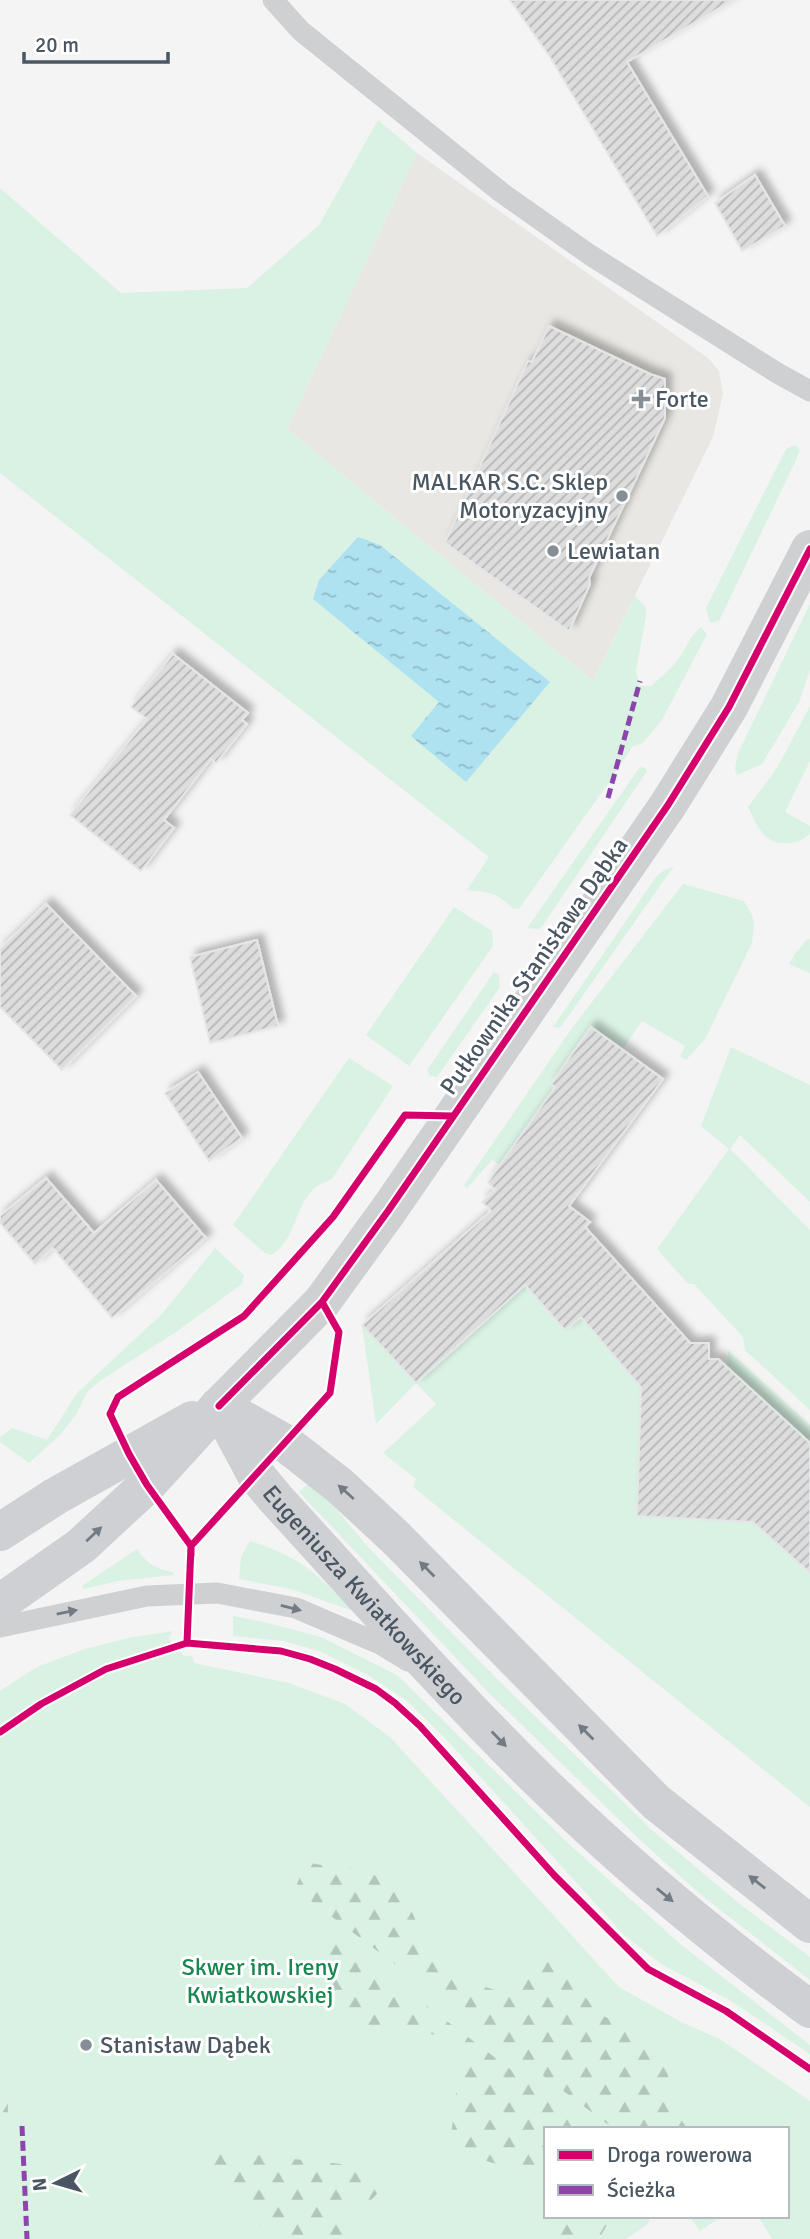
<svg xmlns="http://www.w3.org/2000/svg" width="810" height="2239" font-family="Signika,sans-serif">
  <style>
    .commercial { fill: #e8e7e3 }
    .green { fill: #d9f2e3 }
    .forest { fill: url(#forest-firs) }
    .water { fill: url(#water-ripples) }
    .building { fill: url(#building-hatch); stroke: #e5e6e7; stroke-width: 2; filter: url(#shadow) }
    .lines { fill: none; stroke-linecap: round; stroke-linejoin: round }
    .service { stroke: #ced0d2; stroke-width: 21 }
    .tertiary { stroke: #ced0d2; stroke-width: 38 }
    .secondary { stroke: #ced0d4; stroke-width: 38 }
    .quiet { stroke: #8e44ad; stroke-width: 5; stroke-dasharray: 10 5; stroke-linecap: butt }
    .cycleway-casing { stroke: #fff; stroke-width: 11 }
    .cycleway { stroke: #d6006c; stroke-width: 7 }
    .oneway { fill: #727b84 }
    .oneway2 { fill: #727b83 }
    .poi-dot { fill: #868d94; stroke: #fff; stroke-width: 2.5 }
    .labels { text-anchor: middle; stroke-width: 6; stroke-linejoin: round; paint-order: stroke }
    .poi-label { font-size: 24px; fill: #4a5661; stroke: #fff; text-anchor: start }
    .street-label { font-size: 24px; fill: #4a5661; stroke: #fff }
    .park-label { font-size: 24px; fill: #17864f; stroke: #fff }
  </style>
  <defs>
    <pattern id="forest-firs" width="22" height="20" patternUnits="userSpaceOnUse" patternTransform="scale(1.75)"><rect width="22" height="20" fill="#d9f2e3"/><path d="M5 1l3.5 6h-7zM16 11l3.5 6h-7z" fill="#b2c7bb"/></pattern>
    <pattern id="water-ripples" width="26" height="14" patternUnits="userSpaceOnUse" patternTransform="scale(1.75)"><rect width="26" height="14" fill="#aee2f0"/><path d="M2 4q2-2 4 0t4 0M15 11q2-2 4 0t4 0" fill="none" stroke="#90bac6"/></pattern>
    <pattern id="building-hatch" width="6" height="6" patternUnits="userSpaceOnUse" patternTransform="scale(1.75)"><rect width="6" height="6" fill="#ddddde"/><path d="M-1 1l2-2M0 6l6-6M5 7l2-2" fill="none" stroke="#b5b6b7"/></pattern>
    <filter id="shadow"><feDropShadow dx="6" dy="-6" stdDeviation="3.5" flood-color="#0004"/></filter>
  </defs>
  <rect width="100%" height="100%" fill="#f4f4f4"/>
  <!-- commercial -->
  <path class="commercial" d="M417 153 708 358 719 371 723 394 713 437 593 681 287 429Z"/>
  <!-- green -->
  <path class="green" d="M378 120 417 153 287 429 593 681 635 596 645 606 646 616 636 671 640 686H651C660 678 671 669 679 658 687 647 690 636 701 627L707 634 662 720 643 743 633 746 614 775 519 909 512 908C497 892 487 892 467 890L489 857 0 473V188L121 293 247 288 319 225Z
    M795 445 800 450 796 460 719 621 710 623 706 608 786 449Z
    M810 604V670L799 702 762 764 737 775 735 769 738 753Z
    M810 706V761L785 812 810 826V834C803 840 798 842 788 843 765 846 757 826 748 807L777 768Z
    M640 767 645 768 647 771 543 925 539 929 527 928Z
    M674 866 560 1028 553 1027 656 877 663 871Z
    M683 884 744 901 752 915 754 924 752 943 705 1039 686 1060 680 1056 685 1046 642 1021 622 1050 591 1027 551 1083 555 1087 500 1165 492 1160 467 1188 464 1185 572 1028Z
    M454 907 492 931 493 946 409 1066 366 1035Z
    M808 939H810V973L789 964 796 952Z
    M494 972 499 975 500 987 437 1077 430 1076 427 1070Z
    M731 1047 810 1085V1202L740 1135 730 1149 810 1230V1410L745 1350 743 1337 694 1284H688L657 1249 729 1149 701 1126Z
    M349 1058 393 1086 332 1179C328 1181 321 1183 317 1186 294 1204 297 1240 271 1255L265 1253 233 1225Z
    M215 1248 244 1275 242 1284 176 1332 101 1380 88 1391 76 1414 60 1435 29 1463 0 1442V1437L12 1428 47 1440 77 1393 162 1314Z
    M525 1285 565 1330 581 1317 641 1387 637 1516 723 1390 774 1541 810 1573V1807L413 1487 416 1479 383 1453 436 1404 416 1383 376 1424 362 1325 416 1382Z
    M728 1350 810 1425V1443L727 1367Z
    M312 1480 368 1547 497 1679 652 1830 741 1905 810 1957V1980L700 1894 640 1840 488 1692 299 1492Z
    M250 1541C299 1556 318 1574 353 1611L291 1589 239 1579 241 1557Z
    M137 1549C147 1564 156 1569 173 1572L174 1575 118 1581 83 1589 82 1586Z
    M233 1616 268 1623 321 1637 397 1675 569 1844 679 1943 810 2045V2054L731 2001 661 1964 624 1935 445 1738 406 1700 368 1675 319 1651 283 1641 233 1636Z
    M173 1631 168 1638 184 1656H192L194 1663 289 1683 345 1704 390 1737 619 1987 681 2022 720 2039 810 2101V2239H772L758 2216H787V2129H546V2216H651L648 2224 626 2239H599L606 2227 588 2239H0V1691L37 1667 85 1649 128 1638Z
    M689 2216H722L700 2231Z"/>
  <!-- forest -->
  <path class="forest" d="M306 1862 321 1865H344L377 1876 409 1905 431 1956 454 1977 495 1990 509 1982 528 1957 556 1956 597 2013 634 2030 666 2052C669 2082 668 2105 688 2129H614L295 1889Z
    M331 1933 589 2129H546V2170C512 2167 472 2166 451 2136L463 2038 360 2026 343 2013 319 1987 317 1967Z
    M0 2077 7 2084 8 2113 0 2116Z
    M209 2150 378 2168 384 2173 385 2186 371 2200 344 2206 349 2233 342 2239H270L208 2156Z
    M546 2213V2216H608L607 2225 599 2239H542Z"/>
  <!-- water -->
  <path class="water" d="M358 537 380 545 550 682 466 782 411 736 439 702 313 599 319 580Z"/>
  <!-- building -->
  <path class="building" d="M510 0H733L627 62 708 196 657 236 550 57Z
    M755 175 785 226 742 251 715 203Z
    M549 326 650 374 665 379V418L589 578 590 584 569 631 445 543 528 361 532 362Z
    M173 654 248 713 242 720 247 724 216 763 211 759 164 820 174 828 141 871 70 815 147 719 131 707Z
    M46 904 136 996 62 1070 0 1007V949Z
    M257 940 278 1026 210 1043 190 957Z
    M591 1027 663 1079 569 1206 590 1222 585 1227 690 1343H709V1359H718L810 1443V1573L753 1522 637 1516 641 1387 581 1317 565 1330 525 1285 416 1383 362 1325 491 1211 482 1202 495 1190 488 1182 555 1087 551 1084Z
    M198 1072 242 1138 209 1161 165 1093Z
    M46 1178 94 1233 156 1180 206 1238 112 1318 53 1248 35 1264 0 1223V1216Z"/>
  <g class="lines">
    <!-- service -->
    <path class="service" d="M273 0 301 31 502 193 590 255 779 374 810 391
      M0 1627 147 1596 217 1593 296 1608 380 1644 408 1661"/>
    <!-- tertiary -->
    <path class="tertiary" d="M219 1406 322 1302 388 1211 668 805 729 707 810 549"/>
    <!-- secondary -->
    <g class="secondary">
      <path id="s1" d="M219 1406 256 1475 276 1499C363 1594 449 1692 542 1783 625 1864 716 1940 810 2009"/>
      <path d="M219 1406 285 1443 340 1486 396 1538 656 1802 810 1924"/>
      <path d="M0 1532 56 1496 192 1420"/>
      <path d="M0 1603 81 1546 147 1485 219 1406"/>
    </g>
    <!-- quiet -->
    <path class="quiet" d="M608 798 640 681
      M22 2126 27 2239"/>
    <defs>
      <path id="cycleway" d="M219 1406 322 1302 388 1211 668 805 729 707 810 549
        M191 1555V1546L330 1393 339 1332 322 1302
        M187 1643 191 1546 147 1485 129 1454 110 1414 118 1397 244 1316 333 1217 405 1115 453 1116
        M0 1732 41 1704 106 1669 187 1643 281 1651 310 1659 335 1669 376 1689 395 1703 420 1726 554 1875 648 1969 726 2011 810 2069"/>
    </defs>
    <!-- cycleway casing -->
    <use href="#cycleway" class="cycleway-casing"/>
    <!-- cycleway -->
    <use href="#cycleway" class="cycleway"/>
  </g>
  <!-- one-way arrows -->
  <defs><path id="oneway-solid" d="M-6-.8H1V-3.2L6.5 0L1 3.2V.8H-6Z" transform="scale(1.75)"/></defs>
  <g class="oneway">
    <use href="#oneway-solid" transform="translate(346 1492) rotate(-138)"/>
    <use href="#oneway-solid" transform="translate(94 1534) rotate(-43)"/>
    <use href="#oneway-solid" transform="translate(427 1569) rotate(-135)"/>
    <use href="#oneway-solid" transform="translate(586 1732) rotate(-135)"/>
    <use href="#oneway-solid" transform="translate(499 1739) rotate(46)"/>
    <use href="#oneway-solid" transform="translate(757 1882) rotate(-142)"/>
    <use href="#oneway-solid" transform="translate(665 1895) rotate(39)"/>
  </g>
  <g class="oneway2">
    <use href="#oneway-solid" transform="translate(291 1608) rotate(14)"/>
    <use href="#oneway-solid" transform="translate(67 1612) rotate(-11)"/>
  </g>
  <!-- markers -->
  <g class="poi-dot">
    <path d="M637.5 388.5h7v7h7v7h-7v7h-7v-7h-7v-7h7z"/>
    <circle cx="622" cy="496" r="7"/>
    <circle cx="553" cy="551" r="7"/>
    <circle cx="86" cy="2045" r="7"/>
  </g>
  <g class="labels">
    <!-- poi labels -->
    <g class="poi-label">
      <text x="655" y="407">Forte</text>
      <text x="608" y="490" text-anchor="end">MALKAR S.C. Sklep<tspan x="608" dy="28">Motoryzacyjny</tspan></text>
      <text x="567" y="559">Lewiatan</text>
      <text x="100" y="2053">Stanisław Dąbek</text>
    </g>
    <!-- street labels -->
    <g class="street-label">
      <text transform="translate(534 966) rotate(-55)" y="8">Pułkownika Stanisława Dąbka</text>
      <text dy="8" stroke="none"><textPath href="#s1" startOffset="240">Eugeniusza Kwiatkowskiego</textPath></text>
    </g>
    <!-- park labels -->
    <g class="park-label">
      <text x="260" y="1975">Skwer im. Ireny<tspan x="260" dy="28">Kwiatkowskiej</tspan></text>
    </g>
  </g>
  <!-- legend -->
  <rect x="544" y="2127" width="245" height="91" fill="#ffffff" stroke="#b7bbc0" stroke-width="2"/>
  <rect x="558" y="2150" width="35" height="10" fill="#d6006c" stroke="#b7bbc0" stroke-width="2"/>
  <text x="607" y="2162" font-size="21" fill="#4a5661">Droga rowerowa</text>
  <rect x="558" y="2185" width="35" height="10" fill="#8e44ad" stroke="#b7bbc0" stroke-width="2"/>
  <text x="607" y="2197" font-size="21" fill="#4a5661">Ścieżka</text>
  <!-- north arrow -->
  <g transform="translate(56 2183) rotate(265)" stroke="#ffffff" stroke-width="5" paint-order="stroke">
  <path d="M0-5L12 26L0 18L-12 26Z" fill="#4a5661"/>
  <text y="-10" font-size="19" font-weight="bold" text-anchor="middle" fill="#4a5661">N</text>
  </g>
  <!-- scale -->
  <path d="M24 52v10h144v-10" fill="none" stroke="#4a5661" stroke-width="3.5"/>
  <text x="35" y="52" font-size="21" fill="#4a5661" stroke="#ffffff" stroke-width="5" paint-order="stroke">20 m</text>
</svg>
